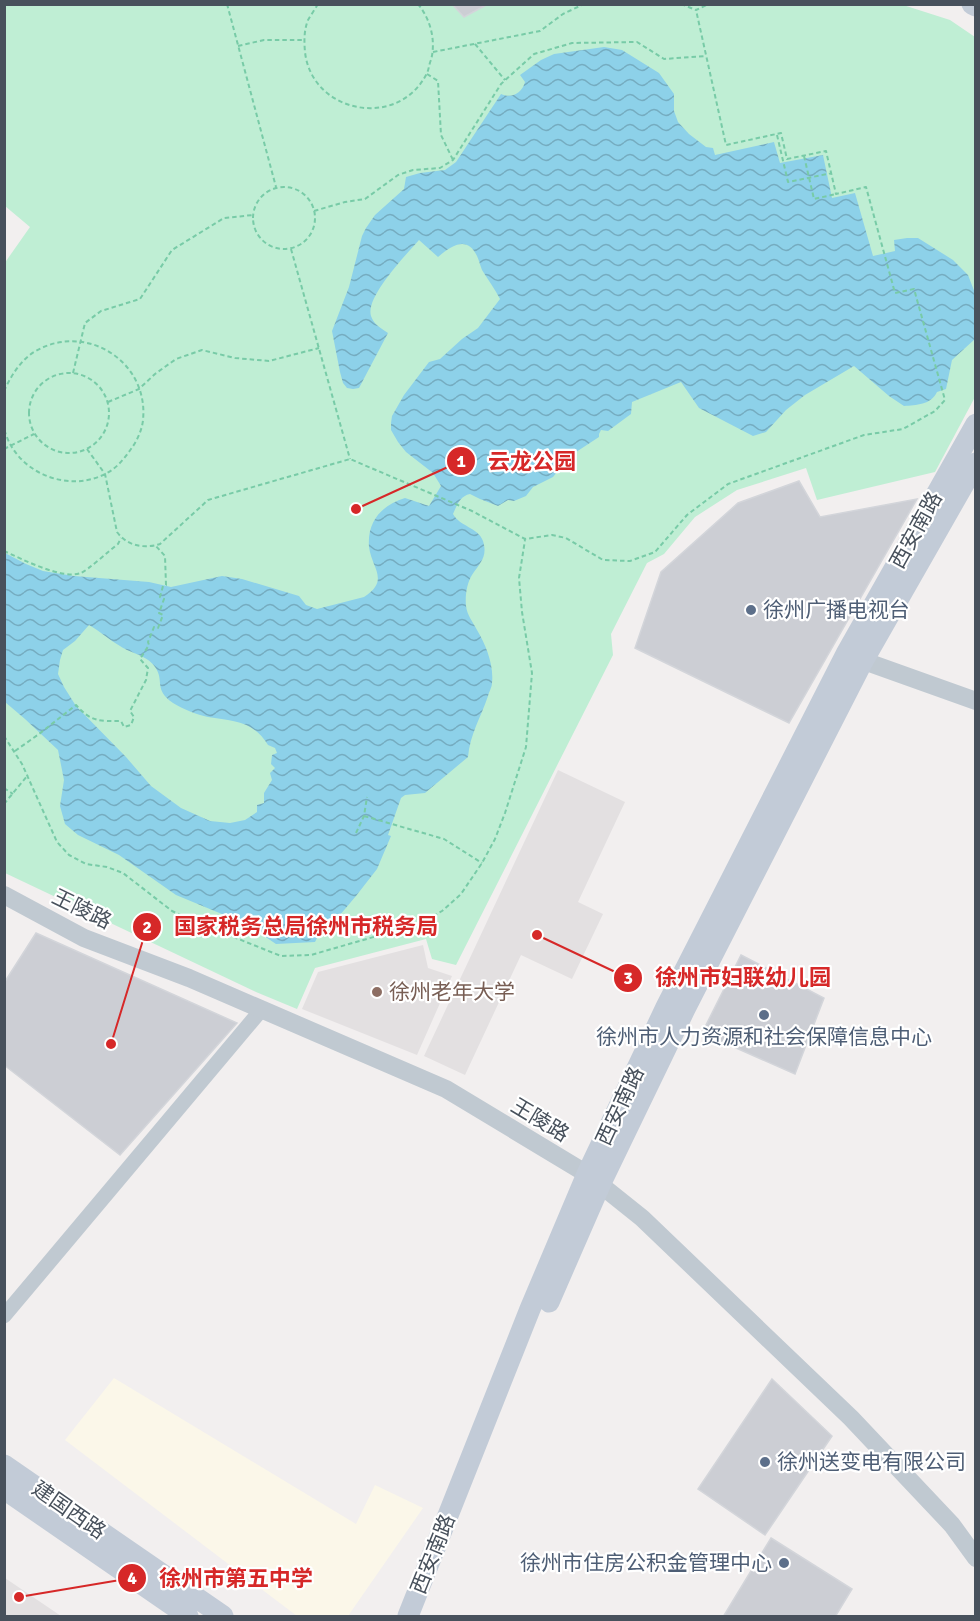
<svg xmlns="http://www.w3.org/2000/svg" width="980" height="1621" font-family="Signika,'Noto Sans SC',sans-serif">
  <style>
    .commercial { fill: #fbf7e9 }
    .education { fill: #e3e0e1 }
    .park { fill: #bfeed4 }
    .water { fill: url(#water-waves); fill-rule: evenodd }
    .building { fill: #ccced4; stroke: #d3d5da; stroke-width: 1.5 }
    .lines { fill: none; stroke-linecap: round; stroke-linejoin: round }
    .path { stroke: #78cba7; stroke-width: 2; stroke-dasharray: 4.5 3; stroke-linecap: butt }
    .minor { stroke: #c0c9d1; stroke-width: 15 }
    .tertiary { stroke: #c0c9d1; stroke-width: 18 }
    .secondary { stroke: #c2cbd7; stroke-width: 21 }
    .service-dot { fill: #5c6f8a; stroke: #fff; stroke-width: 2 }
    .education-dot { fill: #8d6e63; stroke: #fff; stroke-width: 2 }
    .labels { text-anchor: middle; stroke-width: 4.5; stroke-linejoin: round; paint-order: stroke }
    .street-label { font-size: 21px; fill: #48515c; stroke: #fff }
    .service-label { font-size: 21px; fill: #4e5e75; stroke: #fff; text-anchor: start }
    .education-label { font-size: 21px; fill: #785e54; stroke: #fff; text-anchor: start }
    .leader { fill: none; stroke: #d62828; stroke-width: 2 }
    .callout-dot { fill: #d62828; stroke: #fff; stroke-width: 2 }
    .mark-label { font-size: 18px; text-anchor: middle; font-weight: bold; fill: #fff }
    .callout-label { font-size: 22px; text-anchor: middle; font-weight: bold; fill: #d62828; stroke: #fff; stroke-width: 4.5; stroke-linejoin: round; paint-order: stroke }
  </style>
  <defs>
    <pattern id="water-waves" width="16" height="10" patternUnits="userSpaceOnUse" patternTransform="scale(1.5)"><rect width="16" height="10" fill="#8dd1e9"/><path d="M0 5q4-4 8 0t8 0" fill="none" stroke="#75acc0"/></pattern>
  </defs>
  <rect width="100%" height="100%" fill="#f2efef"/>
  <!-- commercial -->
  <path class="commercial" d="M114 1378 356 1524 375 1485 423 1508 348 1616H297L65 1440Z"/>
  <!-- education -->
  <path class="education" d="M558 770 625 802 578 902 603 914 572 979 521 955 465 1075 424 1056Z
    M423 945 428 968 452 976 417 1055 302 1009 318 972Z
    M4 1578H5L61 1616H5Z"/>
  <!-- park -->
  <path class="park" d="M900 4 950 20 975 37V397L935 472 817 500 806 468 737 490 695 517 664 554 647 563 611 634 613 655 456 965 432 959 426 939 315 968 297 1009 256 992 5 873 4 264 30 227 5 206 4 5Z"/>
  <!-- water -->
  <path class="water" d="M604 47 622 50 659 73 674 94V111L678 122 689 134 706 147 713 148 715 155 774 142 780 163 823 155 832 198 855 193 873 256 895 251 894 240 907 238H918L953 260 968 275 975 293V339L952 360 946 389 937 392C931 405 916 405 904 406L889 396 854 366 805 395 786 410 766 432 753 436 699 408 681 382 632 402 631 414 608 431 601 430 599 434V437L570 456 553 477 533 487 526 496 514 501 508 500 498 506 480 499 470 494C460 496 457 505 453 514 460 527 478 527 483 541 488 557 480 563 472 575 467 583 465 595 466 606 467 615 473 622 477 630 486 645 494 665 492 683 492 687 489 692 488 696 481 717 470 734 468 757L425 793 405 795 401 798 388 835 391 836 377 869 356 896 334 922 321 930 315 942 276 944 246 924 176 895 119 855 78 835 65 824 60 806 64 780 58 750 25 719 5 702V553L26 564 43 571 74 576 149 582 171 587 222 576 242 579 299 596 306 605 317 609 364 597C390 580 372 569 369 547 367 521 382 505 405 498L429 506 441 486 433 473 406 452 398 442 391 430V423L392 416 404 395 429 362 440 359 462 339 478 328 500 299C495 289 488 280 482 270 480 265 479 260 477 256 467 235 451 246 438 257L419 240C406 255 365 297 371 316 374 325 381 328 388 333L359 388 353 389 347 388 343 383 340 372 332 331 349 287 362 236 366 228 375 215 404 189 406 177 420 173 445 170 456 162 501 94C512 99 522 93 525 82L520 75 541 60 554 54ZM89 625C100 631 109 640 120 646 132 654 147 655 155 667 165 681 153 689 173 703 183 709 197 715 208 717 233 721 254 721 268 745L275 748 277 753 272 755 271 764 275 768 270 773 272 780 264 793V803L257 805V812L245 820 230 823 210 821 181 808 151 786 126 757 76 706 64 687 58 674 60 660 63 650 75 641Z"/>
  <!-- building -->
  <path class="building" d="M452 4H488L464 17Z
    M799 481 820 517 917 499 789 723 635 648 661 572 738 503Z
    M36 933 237 1023 120 1155 4 1065V983Z
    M741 955 824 998 795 1074 702 1033Z
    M772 1379 832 1436 765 1535 698 1489Z
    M771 1538 852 1589 835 1617H723Z"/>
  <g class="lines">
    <!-- path -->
    <path class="path" d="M227 4 276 187
      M318 4C315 9 311 15 308 20 304 30 304 41 305 52 312 114 399 130 427 73 429 69 429 64 431 60 436 41 431 20 418 4
      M681 4 696 10 709 4
      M475 44 505 80
      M238 46 264 40H304
      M433 52 540 31 563 14 584 4
      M427 74 438 81 441 135 453 160
      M777 135 788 182 832 173
      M804 156 814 199 836 194
      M253 218a31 31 0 1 1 62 0a31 31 0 1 1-62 0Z
      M314 211 345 202 365 199 398 175 413 170 440 168 453 160 501 84 534 54 572 43 637 42 664 59 706 56
      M291 249 350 459
      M73 373 85 323 101 311 140 299 172 250 224 218 253 215
      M29 413a40 40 0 1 1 80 0a40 40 0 1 1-80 0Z
      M4 391C11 376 20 361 34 352 85 321 149 361 143 420 142 430 137 441 131 449 124 459 116 469 105 474 66 494 14 471 4 428
      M108 402 139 389 155 374 176 359 202 350 235 358 269 361 319 348
      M4 449 34 434
      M87 449 105 474 117 532C127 546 144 549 160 544L208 500 350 459 472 511 525 539 552 535 566 538 603 560 630 561 655 552 687 515 728 484 864 435 903 429 935 411 945 400 914 289 895 293 866 187 836 194 826 151 787 159 781 133 726 145 696 10
      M4 551C22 559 62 580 81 573 88 570 110 550 118 544L121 538
      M4 736 22 764 57 842 69 855 86 864 107 867 123 873 172 911 191 920 281 956 311 955 422 923 442 911 461 894 482 863 495 839 505 813 526 747 532 673 522 612 519 578 525 540
      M15 751 39 734 76 705C91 722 99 721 121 721L124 727 131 725 134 717 130 711 146 680 148 668 140 659 149 645 148 642 154 627 158 628 163 615 159 613 164 599 160 597 163 586 166 585 165 556 155 545
      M4 788 13 794
      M4 804 28 775
      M364 816 444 839 482 863
      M356 833 364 816 367 797"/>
    <!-- minor -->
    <path class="minor" d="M4 1316 262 1009"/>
    <!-- tertiary -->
    <path class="tertiary" d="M850 656 976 701
      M4 895 84 938 189 978 446 1089 587 1174 642 1218 851 1418 952 1525 976 1558"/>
    <!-- secondary -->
    <path class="secondary" d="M972 4 976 6
      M549 1302 600 1185 685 1009 863 661 976 463
      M4 1465 223 1616
      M4 1489 188 1616
      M408 1616 530 1309 587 1174 666 1007 846 654 976 424"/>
  </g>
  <!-- markers -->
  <g class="service-dot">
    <circle cx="751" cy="610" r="6"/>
    <circle cx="764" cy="1015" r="6"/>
    <circle cx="765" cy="1462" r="6"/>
    <circle cx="784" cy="1563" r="6"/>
  </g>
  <circle class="education-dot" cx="377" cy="992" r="6"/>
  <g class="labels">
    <!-- street labels -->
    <g class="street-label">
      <text transform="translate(916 530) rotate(-61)" y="7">西安南路</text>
      <text transform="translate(82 909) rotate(26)" y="7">王陵路</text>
      <text transform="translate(620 1106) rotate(-65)" y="7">西安南路</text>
      <text transform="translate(540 1120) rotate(31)" y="7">王陵路</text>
      <text transform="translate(69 1510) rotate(35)" y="7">建国西路</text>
      <text transform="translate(433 1554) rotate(-68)" y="7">西安南路</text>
    </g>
    <!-- service labels -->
    <g class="service-label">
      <text x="763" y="617">徐州广播电视台</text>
      <text x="764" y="1044" text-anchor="middle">徐州市人力资源和社会保障信息中心</text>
      <text x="777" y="1469">徐州送变电有限公司</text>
      <text x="772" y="1570" text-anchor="end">徐州市住房公积金管理中心</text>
    </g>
    <!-- education labels -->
    <g class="education-label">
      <text x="389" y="999">徐州老年大学</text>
    </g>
  </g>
  <!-- callouts -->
  <path class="leader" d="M356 509L461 461M111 1044L147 927M537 935L628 978M19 1597L132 1578"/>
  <g class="callout-dot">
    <circle cx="356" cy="509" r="6"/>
    <circle cx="111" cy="1044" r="6"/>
    <circle cx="537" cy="935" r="6"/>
    <circle cx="19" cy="1597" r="6"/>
    <circle cx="461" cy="461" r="15"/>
    <circle cx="147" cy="927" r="15"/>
    <circle cx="628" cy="978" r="15"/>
    <circle cx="132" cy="1578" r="15"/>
  </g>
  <g class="mark-label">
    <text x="461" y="467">1</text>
    <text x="147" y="933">2</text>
    <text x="628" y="984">3</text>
    <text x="132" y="1584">4</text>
  </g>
  <g class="callout-label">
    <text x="532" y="469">云龙公园</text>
    <text x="306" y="934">国家税务总局徐州市税务局</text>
    <text x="743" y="985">徐州市妇联幼儿园</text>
    <text x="236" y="1586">徐州市第五中学</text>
  </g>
  <!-- border -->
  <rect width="980" height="1621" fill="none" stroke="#48515c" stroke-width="12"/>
</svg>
